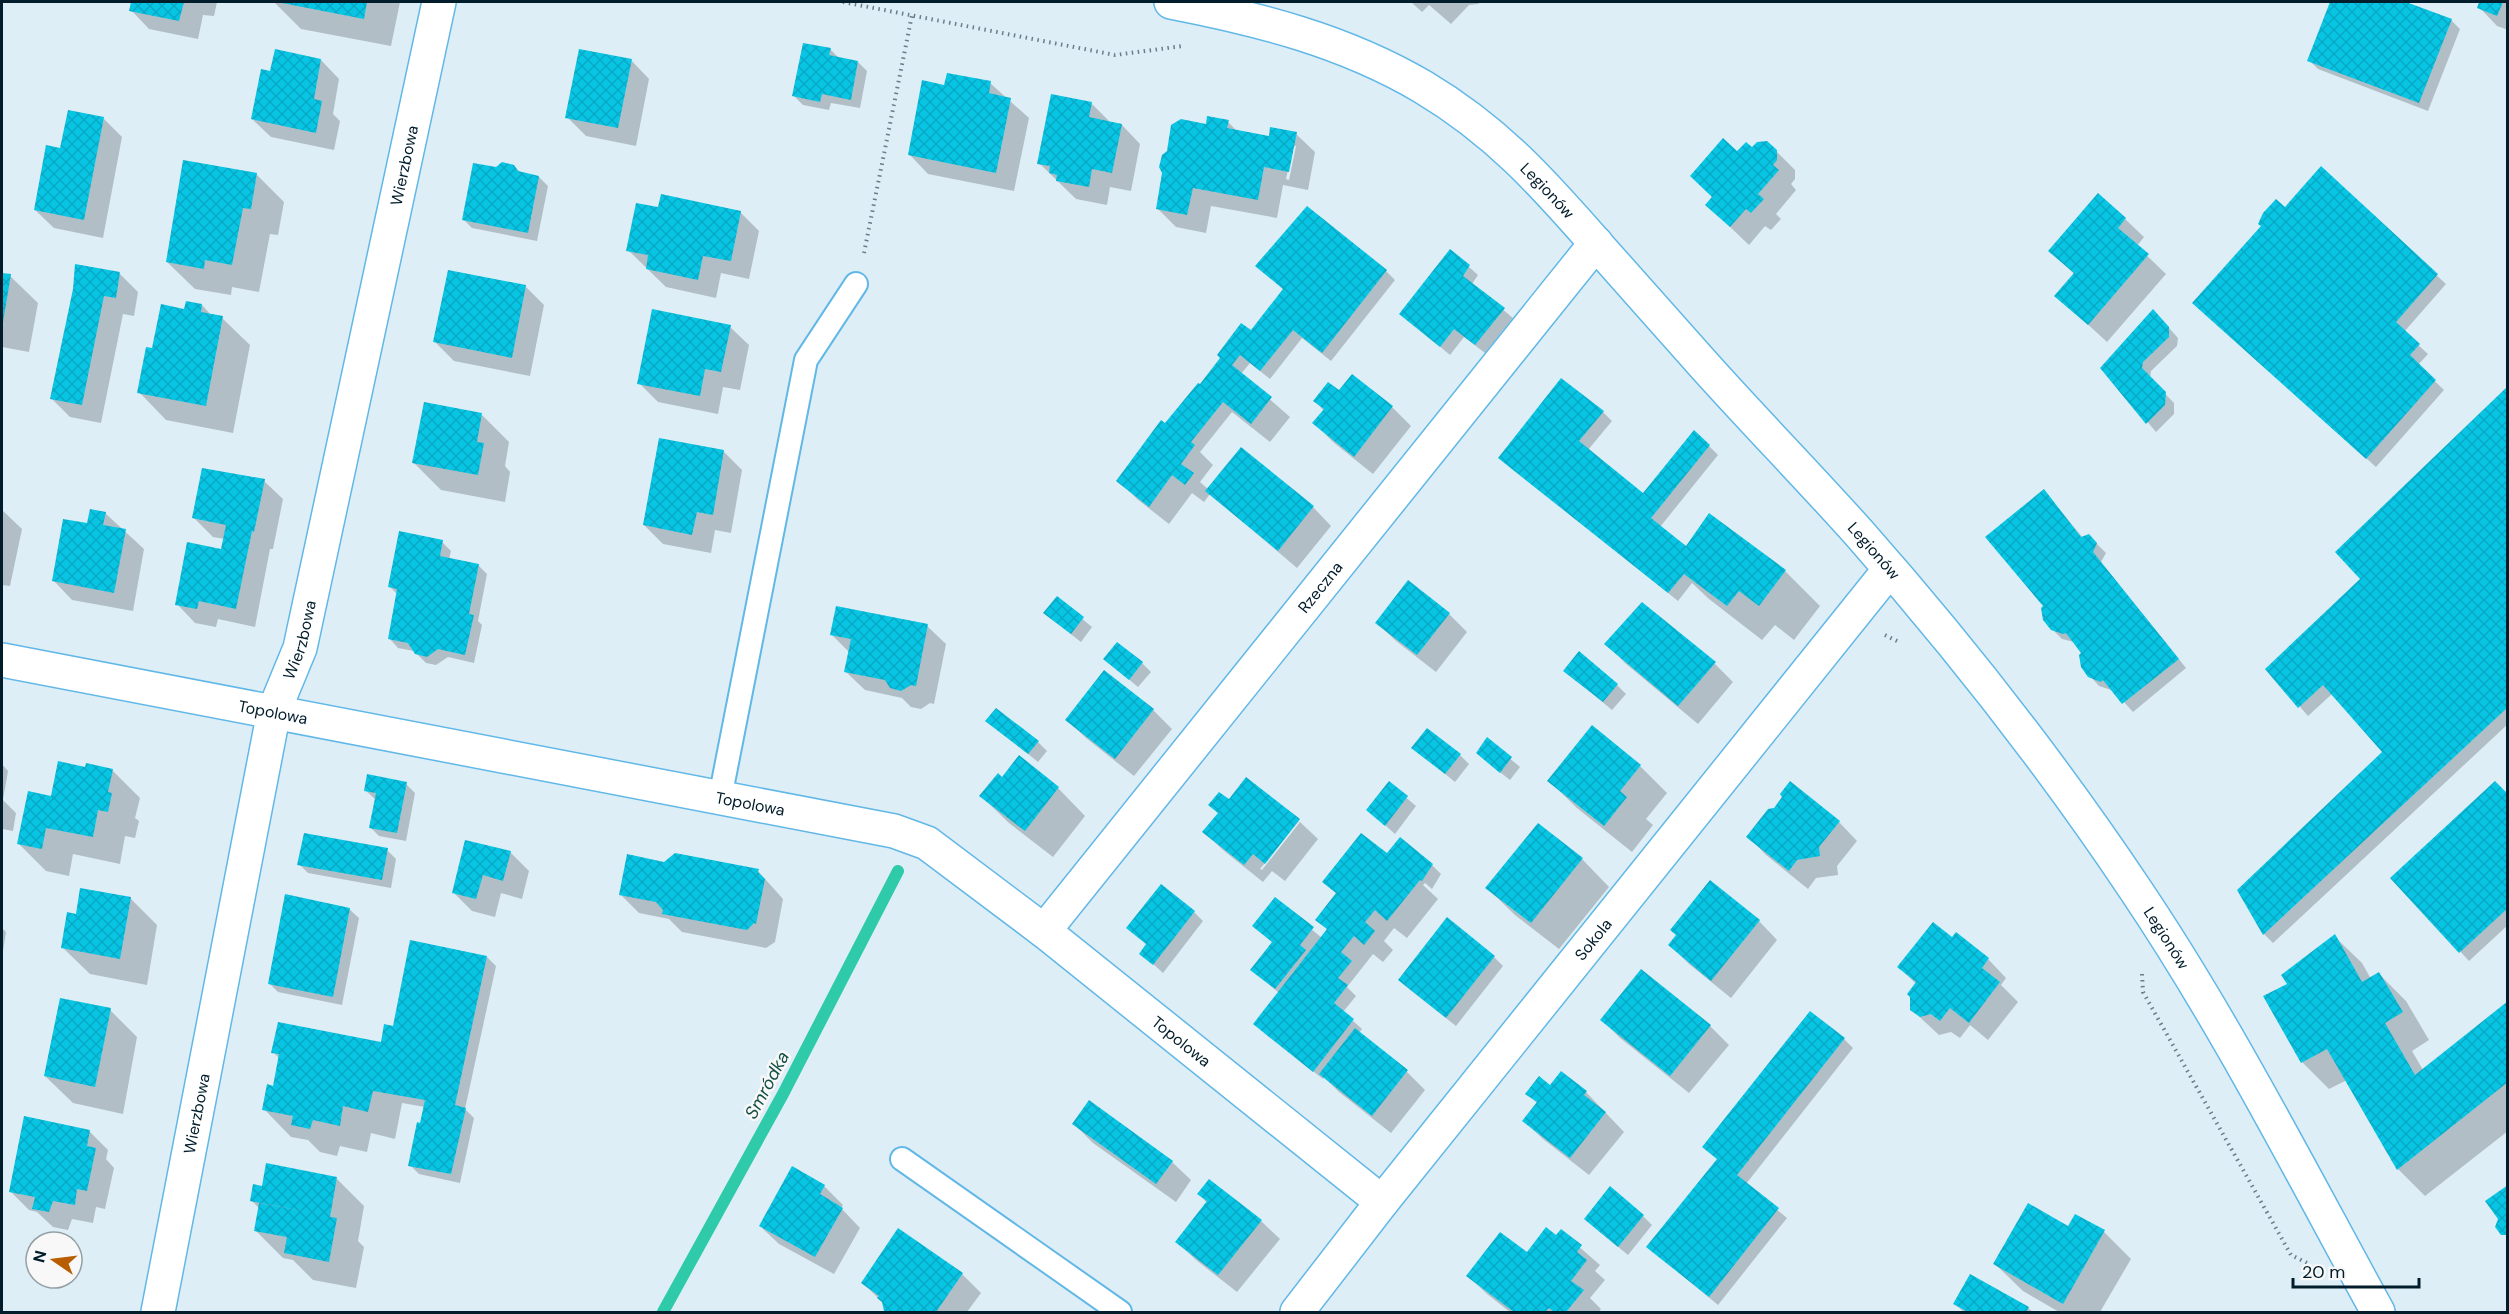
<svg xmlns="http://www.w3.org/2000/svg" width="2509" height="1314" font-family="'DM Sans',sans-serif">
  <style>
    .shadow { fill: #0003; fill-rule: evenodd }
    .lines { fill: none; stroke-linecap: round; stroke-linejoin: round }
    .stream { stroke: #2ecaa9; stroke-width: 12 }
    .building { fill: url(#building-cross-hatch) }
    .service-casing { stroke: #61b8e7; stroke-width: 26 }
    .minor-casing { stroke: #61b8e7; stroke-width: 36 }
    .path { stroke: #687e89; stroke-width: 4; stroke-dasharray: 1.5 4.5; stroke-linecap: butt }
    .service { stroke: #fff; stroke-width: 22 }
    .minor { stroke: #fff; stroke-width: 33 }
    .labels { text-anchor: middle; stroke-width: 5; stroke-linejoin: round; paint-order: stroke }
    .street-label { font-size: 16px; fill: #011c2a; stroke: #f8f8f8 }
    .water-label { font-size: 18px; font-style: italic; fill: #135043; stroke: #f8f8f8 }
  </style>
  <defs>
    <pattern id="building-cross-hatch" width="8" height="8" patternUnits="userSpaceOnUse" patternTransform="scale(1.5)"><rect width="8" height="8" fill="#08c5e4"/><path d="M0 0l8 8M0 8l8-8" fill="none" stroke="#07a9c4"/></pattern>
  </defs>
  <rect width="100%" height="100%" fill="#deeef7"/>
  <!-- shadow -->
  <path class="shadow" d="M132 2H217L214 16 203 15 198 39 149 29 131 10Z
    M274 2H400L391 46 301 29Z
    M1411 2H1481L1478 4 1469 5 1451 24 1429 5 1422 12Z
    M2331 2H2402L2451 20 2460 29 2428 111 2318 69 2309 60Z
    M2481 2H2508V30L2497 26 2479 7Z
    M830 49 840 59 858 62 867 71 860 108 831 103 829 110 803 105 794 96Z
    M321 60 339 79 333 114 340 121 334 150 271 137 252 119 271 73Z
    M631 60 649 79 636 146 586 136 567 117Z
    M990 83 1029 118 1014 191 928 174 910 155 946 87Z
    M1091 103 1110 122 1122 125 1140 144 1131 191 1110 187 1107 205 1076 199 1039 163Z
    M103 118 122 137 103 238 54 228 35 210 61 149Z
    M1228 122 1238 132 1270 137 1296 134 1315 152 1308 190 1283 185 1277 218 1211 206 1206 233 1176 227 1157 208 1207 125ZM1293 146H1296L1289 180 1286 179Z
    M1752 150 1776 151 1795 170V179L1791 184 1796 190 1776 214 1781 219 1771 230 1765 226 1749 245 1707 205 1737 153Z
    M514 166 521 173 539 177 548 186 537 241 472 228 463 219 496 169Z
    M2321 169 2446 284 2404 332 2428 354 2418 365 2444 390 2376 467 2203 312Z
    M257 175 284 202 278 235 270 234 259 292 232 287 231 295 195 289 167 262Z
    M659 209 740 212 759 231 749 279 721 273 716 298 666 287 628 250Z
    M2125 219 2144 237 2137 246 2166 274 2107 342 2057 296 2075 275 2050 250Z
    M1451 251 1478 275 1472 284 1513 318 1485 353 1464 337 1450 355 1401 314Z
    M1257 266 1386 271 1395 280 1331 361 1302 338 1270 379 1250 363 1241 374 1290 417 1270 442 1232 412 1200 452 1213 465 1200 482 1208 489 1313 507 1331 526 1297 568 1210 494 1204 502 1192 493 1169 524 1137 499 1118 480 1166 425 1252 332 1284 290Z
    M449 271 526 287 544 305 530 376 454 361 435 342Z
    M2 274 10 276 38 303 29 352 2 347Z
    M120 274 138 292 134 316 123 314 101 423 70 417 51 398 64 332H66Z
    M202 305 212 316 222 318 250 345 233 433 166 420 139 392 153 350 185 310Z
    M2162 320 2178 338 2177 346 2151 371 2150 378 2174 403V414L2156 432 2102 368Z
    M730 327 749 345 740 390 723 387 718 414 658 402 639 383Z
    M1352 376 1392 407 1411 426 1373 474 1333 442 1314 423 1324 411 1315 401 1339 392Z
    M2508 388V724L2273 943 2264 934 2239 890 2384 752 2332 694 2308 716 2267 669 2362 579Z
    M1603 412 1612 421 1588 450 1643 495 1695 432 1718 455 1660 527 1686 548 1785 571 1820 606 1794 640 1775 625 1762 640 1709 599 1692 583 1678 601 1500 458Z
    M482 415 509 442 505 466 510 472 505 502 441 490 414 463Z
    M724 452 742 470 731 533 715 530 711 553 663 544 644 525Z
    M264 481 283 499 273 549H270L255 627 218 619 216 627 195 623 177 604 222 550 225 539 213 537 194 518Z
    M2044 491 2083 538 2089 536 2106 553 2101 562 2186 668 2133 712 2112 689 2111 690 2099 686 2090 676 2083 654 2074 642 2062 639 2052 629 2045 606Z
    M2 510 22 529 10 586 2 585Z
    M105 513 144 549 133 611 72 600 54 581Z
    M442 542 451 551 449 559 478 565 487 574 478 621 482 625 474 663 448 657 436 665 426 663 414 651 398 648 389 638 398 595 390 587Z
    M1057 598 1092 627 1081 642 1054 621Z
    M1449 614 1467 632 1436 672 1396 641 1377 623Z
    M927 626 946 644 934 704 930 703 921 709 911 707 902 698 865 690 846 672 850 653 831 634Z
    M1606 644 1714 663 1733 682 1698 724 1625 663Z
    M1105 659 1142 663 1151 672 1138 687Z
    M1565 671 1617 685 1626 694 1612 710Z
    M1153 710 1172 729 1134 776 1086 738 1067 720Z
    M987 721 1038 742 1047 751 1038 762Z
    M1488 740 1520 767 1510 780 1487 762Z
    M1413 748 1460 755 1469 764 1455 782Z
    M1019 758 1058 788 1085 816 1053 857 1009 823 981 796 1003 779Z
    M2 764 8 771 3 800 16 813 13 831 2 829Z
    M1640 766 1667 793 1646 819 1653 825 1632 852 1577 808 1549 781Z
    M86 769 112 770 140 798 135 818 139 821 135 838 125 836 120 864 73 854 69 876 46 871 19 844 53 798Z
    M1246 780 1299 821 1260 869 1262 870 1300 822 1318 839 1285 881 1272 871 1263 882 1223 850 1204 832 1219 814 1210 805 1229 801Z
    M1389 783 1416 806 1395 834 1368 810Z
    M406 784 415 793 406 841 379 836 370 827 376 800 365 790Z
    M2508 796V925L2469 961 2393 878Z
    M1839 822 1857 841 1837 866 1838 875 1816 878 1808 889 1766 855 1748 836Z
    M387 850 396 859 391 888 308 873 299 864Z
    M510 852 529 871 522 899 501 893 495 917 472 911 453 892Z
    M1387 855 1432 865 1441 874 1432 889 1425 883 1423 885 1438 899 1407 938 1394 928 1384 941 1393 950 1383 962 1373 954 1347 987 1356 996 1343 1012 1362 1029 1359 1033 1407 1072 1425 1090 1391 1133 1339 1092 1324 1077 1323 1079 1264 1033 1279 993 1252 970 1273 943 1254 926 1275 899 1322 938 1328 930 1337 894 1324 882Z
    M1582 859 1609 887 1559 949 1515 915 1487 888Z
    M665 864 758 871 783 899 775 942 766 948 682 932 669 919 639 913 620 894Z
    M130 898 157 925 147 985 90 974 62 947Z
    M349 909 359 918 342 1005 278 992 269 983Z
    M1194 912 1203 921 1163 973 1141 953 1147 945Z
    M1759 921 1777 940 1731 998 1689 964 1670 945Z
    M2 928 6 932 2 958Z
    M2334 936 2362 963 2371 979 2379 974 2406 1001 2429 1040 2412 1051 2423 1070 2508 1003V1131L2425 1196 2398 1169 2347 1080 2329 1089 2302 1062 2289 984Z
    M1952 939 1988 959 2006 978 2001 985 2018 1002 1988 1040 1970 1025 1960 1038 1951 1032 1939 1035 1911 1009 1916 984 1899 967Z
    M412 942 487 957 496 966 465 1109 474 1118 460 1183 419 1174 410 1165 425 1107 402 1103 395 1139 371 1133 367 1152 340 1146 337 1156 320 1152 308 1140 291 1137 264 1109 274 1087 280 1059 273 1052 380 1043 394 1028Z
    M1494 957 1503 966 1456 1026 1409 989Z
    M1641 971 1710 1026 1729 1045 1689 1093 1620 1038 1602 1020Z
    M110 1010 137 1037 123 1114 73 1103 45 1076Z
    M1844 1039 1853 1048 1746 1184 1787 1218 1718 1305 1648 1247 1718 1160 1704 1147Z
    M1550 1087 1586 1092 1624 1132 1589 1175 1543 1139 1524 1121 1538 1104 1527 1093Z
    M1074 1124 1172 1162 1191 1180 1176 1202 1093 1143Z
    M89 1131 108 1150 106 1159 114 1168 105 1209 96 1207 93 1223 72 1219 68 1230 53 1227 37 1212 29 1210 11 1192Z
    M337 1179 364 1206 358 1241 364 1247 356 1288 313 1280 293 1260 283 1258 256 1231 260 1209 251 1200 263 1187Z
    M824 1186 843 1205 841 1208 860 1228 834 1274 779 1244 760 1226Z
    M1199 1194 1261 1221 1280 1239 1237 1292 1196 1260 1177 1242 1207 1203Z
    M1643 1216 1652 1225 1628 1255 1595 1228Z
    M2069 1228 2104 1232 2131 1259 2100 1312H2059L2023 1291 1995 1264Z
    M899 1230 962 1274 981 1293 967 1312H888L885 1310 884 1304 863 1283Z
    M1561 1231 1600 1265 1595 1271 1605 1280 1590 1298 1601 1309 1599 1312H1510L1487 1294 1468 1276 1527 1254 1556 1237Z
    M1971 1276 2028 1308 2033 1312H1964L1955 1304Z"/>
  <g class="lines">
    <!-- stream -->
    <path class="stream" d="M663 1312 783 1094 898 871"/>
  </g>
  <!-- building -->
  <path class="building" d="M131 2H184L179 21 129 11Z
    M277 2H367L364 19Z
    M2330 2H2406L2452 19 2419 103 2307 61Z
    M2479 2H2503L2497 16 2477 8Z
    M803 43 831 48 829 55 858 61 851 100 822 94 820 102 792 96Z
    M275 49 321 59 314 99 322 101 316 133 251 119 261 69 270 71Z
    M579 49 632 59 618 128 565 118Z
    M947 73 991 81 989 93 1011 98 996 173 908 155 922 80 944 85Z
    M1051 94 1092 102 1089 117 1122 124 1112 173 1092 169 1089 187 1056 181 1057 175 1049 173 1050 166 1037 164Z
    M68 110 104 117 84 220 34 210 46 145 60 148Z
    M1207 116 1229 120 1227 128 1269 136 1270 127 1297 132 1289 172 1264 167 1258 200 1193 188 1187 215 1156 209 1162 173 1159 167 1162 155 1167 151 1171 125 1181 119 1206 124Z
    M1723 138 1737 151 1746 142 1752 147 1757 142 1767 141 1777 150V160L1773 165 1779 170 1758 194 1764 199 1751 213 1746 209 1730 227 1705 205 1712 197 1690 176Z
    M183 160 257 173 251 209 243 208 232 265 205 260 204 269 166 262Z
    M502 162 514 165 518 171 539 176 528 233 462 220 473 163 496 167Z
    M2321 166 2438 274 2396 322 2420 344 2410 355 2436 380 2366 459 2192 303 2261 226 2258 224 2263 213 2276 199 2285 207Z
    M2098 193 2126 218 2118 228 2149 254 2088 325 2054 296 2074 273 2048 251Z
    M661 194 741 211 731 261 703 256 698 280 646 269 648 255 626 251 636 203 658 207Z
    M1307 206 1387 270 1322 353 1293 330 1260 371 1240 355 1232 365 1272 397 1251 424 1223 402 1191 442 1195 445 1181 464 1194 473 1185 485 1172 475 1149 507 1116 481 1161 420 1165 423 1198 383 1200 384 1220 358 1217 355 1241 323 1251 330 1283 289 1255 266Z
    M1450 249 1470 265 1463 276 1505 308 1475 345 1454 329 1440 347 1399 314Z
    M75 264 120 272 116 298 104 296 82 405 50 399 73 289Z
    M448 270 526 285 512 358 433 342Z
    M2 273 11 274 3 322H2Z
    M186 301 202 304 201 312 223 316 206 406 137 393 146 347 152 348 161 304 184 309Z
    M652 309 731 325 721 372 705 369 700 396 637 384Z
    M2153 309 2169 327V337L2143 362 2142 368 2166 392 2165 405 2146 424 2100 368Z
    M1352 374 1393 406 1354 457 1312 423 1324 409 1313 401 1328 382 1339 390Z
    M1561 378 1604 411 1579 441 1643 493 1694 430 1710 445 1651 518 1686 546 1709 513 1786 570 1759 606 1739 591 1727 606 1684 574 1668 593 1498 458Z
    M2508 386V707L2263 935 2237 890 2382 752 2323 685 2298 708 2265 669 2360 579 2335 552Z
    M424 402 482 413 477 442 484 443 478 475 412 463Z
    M659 438 724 450 713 515 697 512 692 535 643 525Z
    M1241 447 1314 506 1278 551 1205 491Z
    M202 468 265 479 254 532 252 531 236 609 199 601 197 609 175 605 187 542 221 549 226 525 192 518Z
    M2044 489 2081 537 2089 534 2097 543 2093 552 2179 659 2122 704 2103 680 2101 682 2088 677 2081 667 2079 655 2081 653 2066 633 2063 634 2051 630 2043 620 2041 608 2043 606 1985 537Z
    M90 509 106 512 103 525 126 529 114 593 52 581 63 519 87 523Z
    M399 531 443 540 440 556 479 564 469 614 474 615 465 655 438 649 427 657 415 654 408 643 388 639 397 589 388 587Z
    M1408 580 1450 613 1417 655 1375 623Z
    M1057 596 1084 617 1071 634 1043 613Z
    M1642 602 1716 662 1678 706 1604 644Z
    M836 606 928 624 916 686 911 685 901 691 890 688 885 680 844 672 851 639 830 635Z
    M1117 642 1143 662 1129 680 1103 659Z
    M1579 651 1618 684 1603 702 1563 671Z
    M1104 670 1154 709 1115 759 1065 720Z
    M996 708 1039 741 1028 754 985 721Z
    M1592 725 1641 765 1620 791 1627 797 1604 826 1547 781Z
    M1427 728 1461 754 1445 774 1411 748Z
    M1487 737 1512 757 1500 773 1476 753Z
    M1019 755 1059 787 1025 831 979 796 998 773 1002 777Z
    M58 761 85 767 86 763 113 769 108 792 112 793 108 812 98 810 93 837 46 828 42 849 17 844 28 791 51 796Z
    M367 774 407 782 397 833 369 828 376 793 364 791Z
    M1246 777 1300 819 1265 864 1253 854 1244 865 1202 832 1218 813 1208 805 1219 792 1229 799Z
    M1389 781 1408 796 1385 826 1366 810Z
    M1790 781 1840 821 1819 847 1820 856 1797 860 1789 871 1746 837 1768 809 1774 808 1782 797 1780 794Z
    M2495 781 2508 794V908L2459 953 2390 878Z
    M1538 823 1583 858 1531 923 1485 888Z
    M304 833 388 848 382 880 297 865Z
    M1361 833 1387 853 1400 837 1433 864 1422 881 1420 880 1387 921 1375 910 1365 922 1375 931 1364 945 1354 936 1341 952 1352 961 1338 978 1348 985 1334 1003 1354 1019 1313 1072 1253 1024 1327 929 1315 920 1336 893 1322 882Z
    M465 840 511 851 503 881 483 875 476 899 452 893Z
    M675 853 759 869 758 872 765 879 756 924 754 923 747 930 662 914 663 910 656 902 619 895 627 854 664 862Z
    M1710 880 1760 920 1711 981 1668 945 1676 935 1670 930Z
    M1161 884 1195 911 1153 965 1139 954 1146 944 1126 928Z
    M80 888 131 897 120 959 61 948 67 912 76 914Z
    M285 894 350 908 333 997 268 984Z
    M1275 897 1314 927 1300 945 1306 950 1275 989 1250 970 1272 942 1252 926Z
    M1447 917 1495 956 1446 1018 1398 980Z
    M1933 922 1952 937 1956 932 1989 958 1982 968 2000 982 1969 1023 1950 1008 1940 1021 1931 1014 1920 1017 1910 1010V997L1907 994 1916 982 1897 967Z
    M2335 934 2362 982 2379 972 2403 1012 2385 1023 2415 1075 2508 1001V1082L2397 1170 2327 1049 2301 1063 2263 996 2287 984 2281 975Z
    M410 940 487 956 455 1105 466 1108 451 1174 408 1166 417 1122 420 1123 425 1100 373 1091 368 1112 343 1106 340 1126 313 1120 310 1129 291 1125 293 1116 262 1110 267 1084 273 1086 279 1054 271 1053 278 1022 381 1042 384 1024 393 1026Z
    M1641 969 1711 1025 1670 1076 1600 1020Z
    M60 998 111 1008 95 1087 44 1076Z
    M1810 1011 1845 1038 1737 1175 1779 1208 1709 1297 1646 1247 1717 1159 1702 1147Z
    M1355 1028 1408 1070 1372 1116 1319 1074Z
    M1561 1071 1587 1091 1584 1095 1606 1112 1570 1158 1522 1121 1537 1102 1525 1094 1539 1076 1550 1085Z
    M1089 1100 1173 1161 1156 1184 1072 1124Z
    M24 1116 90 1130 87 1146 96 1148 87 1191 77 1189 75 1205 53 1201 49 1212 32 1209 35 1197 9 1192Z
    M266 1163 337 1177 330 1217 337 1218 329 1262 284 1253 287 1237 254 1231 259 1203 324 1215 250 1201 253 1184 262 1186Z
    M792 1166 825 1185 820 1194 843 1208 815 1257 759 1226Z
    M1209 1179 1262 1220 1218 1275 1175 1242 1207 1201 1197 1194Z
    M2508 1185V1235H2501L2495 1227 2498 1219 2485 1201Z
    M1610 1186 1644 1215 1618 1247 1584 1219Z
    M2028 1203 2068 1226 2075 1214 2105 1230 2063 1304 1993 1264Z
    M1546 1227 1556 1235 1561 1229 1582 1245 1577 1252 1587 1260 1571 1281 1584 1290 1566 1312H1554L1549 1308 1545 1312H1514L1466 1276 1500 1232 1527 1252Z
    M898 1228 963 1273 936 1312H886L884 1311 882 1302 877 1298 879 1296 861 1283Z
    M1970 1274 2029 1307 2026 1312H1968L1953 1304Z"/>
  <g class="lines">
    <defs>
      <path id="service" d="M720 798 806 360 856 284
        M902 1159 1120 1312"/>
      <g id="minor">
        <path id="s1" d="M1171 2C1259 19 1345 41 1423 87 1497 131 1543 183 1599 247 1634 286 1668 325 1703 364 1754 421 1808 476 1859 533 1958 645 2052 765 2135 889 2226 1024 2300 1170 2378 1312"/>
        <path id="s2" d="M2 660 894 831 927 843 1044 931 1382 1202"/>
        <path id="s3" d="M1044 931 1596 243"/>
        <path id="s4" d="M158 1312 274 711 300 648 439 2"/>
        <path id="s5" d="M1297 1312 1382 1202 1890 569"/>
      </g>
    </defs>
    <!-- service casing -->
    <use href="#service" class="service-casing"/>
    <!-- minor casing -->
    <use href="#minor" class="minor-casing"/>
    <!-- path -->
    <path class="path" d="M843 2 1115 55 1183 46
      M864 253 912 15
      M1885 635 1899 642
      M2142 974 2143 992 2291 1255 2307 1263"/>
    <!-- service -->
    <use href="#service" class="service"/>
    <!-- minor -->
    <use href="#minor" class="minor"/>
  </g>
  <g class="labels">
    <!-- street labels -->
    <g class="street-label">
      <text dy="6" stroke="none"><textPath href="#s4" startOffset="1174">Wierzbowa</textPath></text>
      <text dy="6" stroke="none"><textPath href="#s1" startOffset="430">Legionów</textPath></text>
      <text dy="6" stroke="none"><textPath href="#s1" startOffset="916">Legionów</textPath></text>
      <text dy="6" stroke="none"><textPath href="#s3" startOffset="441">Rzeczna</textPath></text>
      <text dy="6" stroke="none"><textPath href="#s4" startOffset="688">Wierzbowa</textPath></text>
      <text dy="6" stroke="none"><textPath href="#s2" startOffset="276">Topolowa</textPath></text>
      <text dy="6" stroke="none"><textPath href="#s2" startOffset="762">Topolowa</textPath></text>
      <text dy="6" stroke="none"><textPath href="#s1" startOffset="1402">Legionów</textPath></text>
      <text dy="6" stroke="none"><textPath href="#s5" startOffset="476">Sokola</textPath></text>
      <text dy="6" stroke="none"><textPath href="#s2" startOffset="1266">Topolowa</textPath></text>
      <text dy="6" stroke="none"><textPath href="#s4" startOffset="202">Wierzbowa</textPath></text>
    </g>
    <!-- water labels -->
    <g class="water-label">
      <text transform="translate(767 1085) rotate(-62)" y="6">Smródka</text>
    </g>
  </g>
  <!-- border -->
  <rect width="2509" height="1314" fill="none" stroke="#011c2a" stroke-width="6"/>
  <!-- north arrow -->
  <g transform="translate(54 1260) rotate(284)"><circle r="28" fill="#f8f8f8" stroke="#95a0a6" stroke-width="1.5"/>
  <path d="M0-4.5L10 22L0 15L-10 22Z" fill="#b85d00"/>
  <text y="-9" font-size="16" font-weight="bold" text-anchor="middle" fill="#011c2a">N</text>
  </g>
  <!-- scale -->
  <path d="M2293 1278v9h126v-9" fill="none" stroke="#011c2a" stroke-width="3"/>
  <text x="2302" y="1278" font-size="18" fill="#011c2a" stroke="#f8f8f8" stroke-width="4.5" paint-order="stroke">20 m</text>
</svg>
